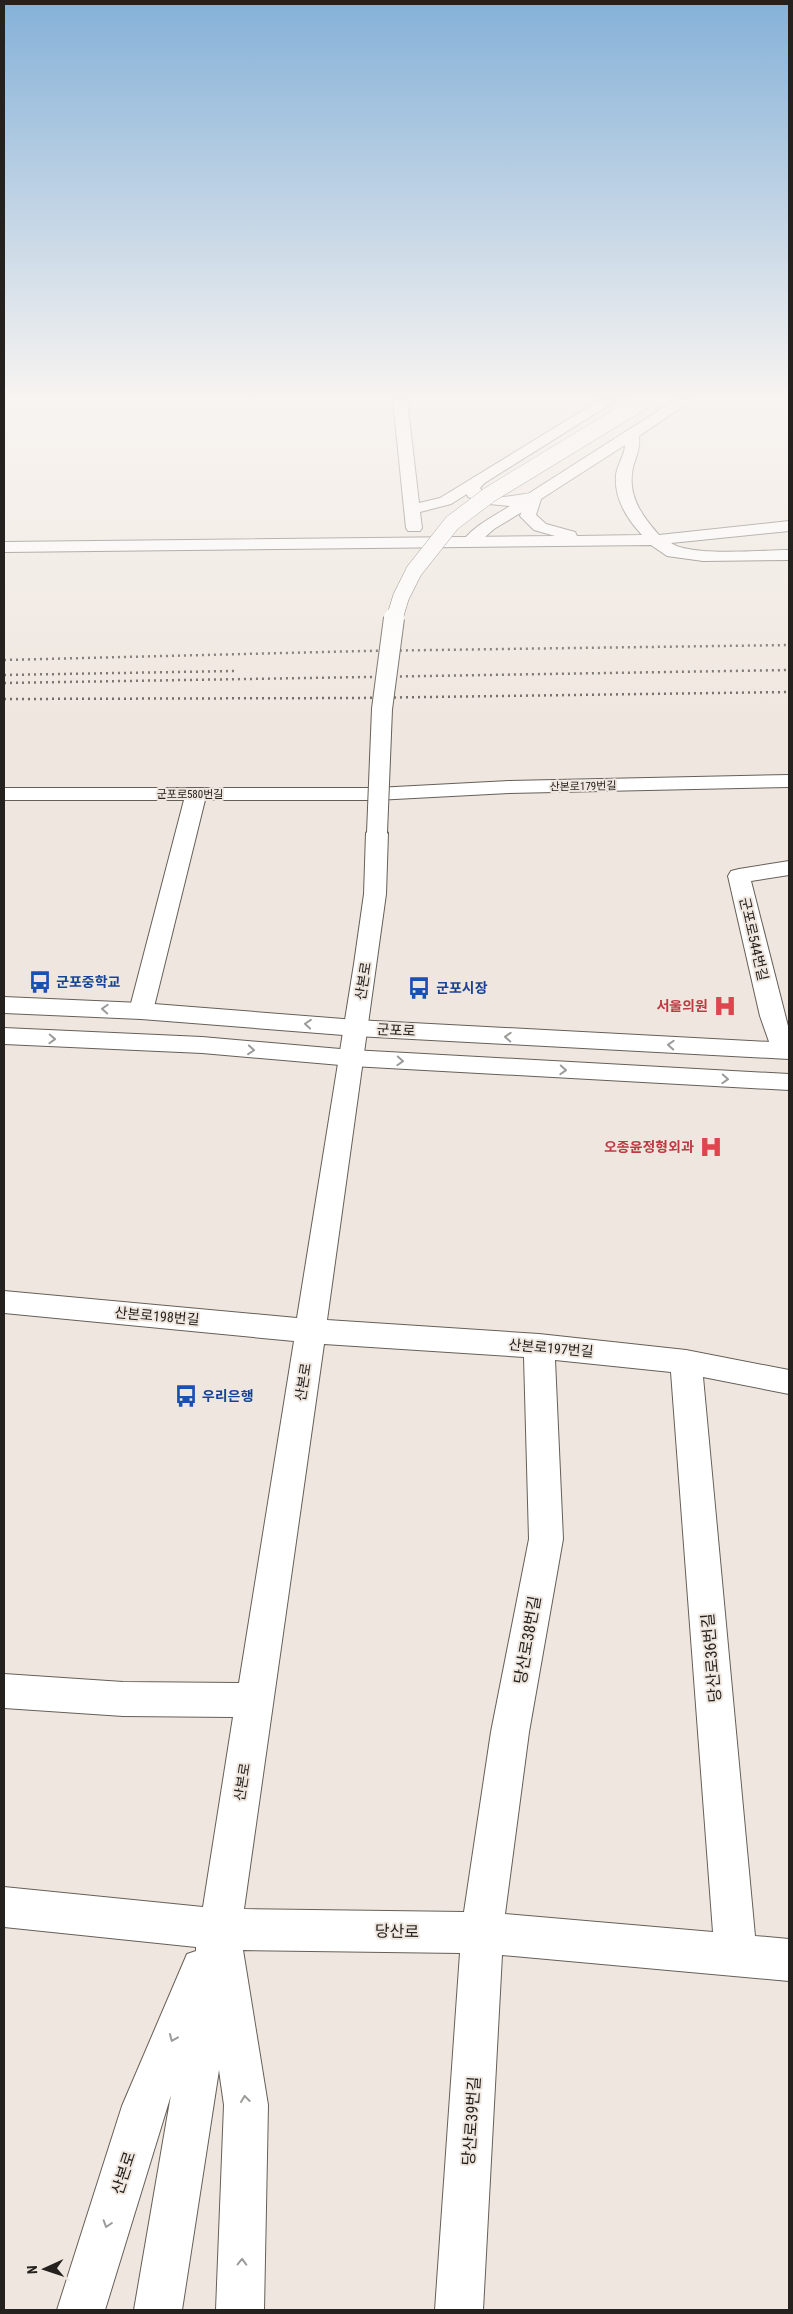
<svg xmlns="http://www.w3.org/2000/svg" width="793" height="2314" font-family="'Roboto Condensed','Noto Sans KR',sans-serif">
  <style>
    .lines { fill: none; stroke-linecap: round; stroke-linejoin: round }
    .minor-casing { stroke: #665f58; stroke-width: 2 }
    .major-casing { stroke: #665f58; stroke-width: 2 }
    .minor { fill: #fff; fill-rule: evenodd }
    .major { fill: #fff; fill-rule: evenodd }
    .rail { stroke: #68635e; stroke-width: 2.5; stroke-dasharray: 2 4; stroke-linecap: butt }
    .minor-bridge-far1-casing { stroke: #665f58; stroke-width: 17; stroke-linecap: butt }
    .minor-bridge-casing { stroke: #665f58; stroke-width: 22; stroke-linecap: butt }
    .minor-bridge-far1 { stroke: #fff; stroke-width: 16 }
    .minor-bridge { stroke: #fff; stroke-width: 20 }
    .oneway { stroke: #9c9b9a }
    .labels { text-anchor: middle; stroke-width: 4; stroke-linejoin: round; paint-order: stroke }
    .far-street-label { font-size: 11px; fill: #24211e; stroke: #efe7df }
    .street-label { font-size: 14px; fill: #24211e; stroke: #efe7df }
    .transit-label { font-size: 14px; font-weight: bold; fill: #164399; stroke: #efe7df; text-anchor: start }
    .health-label { font-size: 14px; font-weight: bold; fill: #be3a42; stroke: #efe7df; text-anchor: end }
    .near-street-label { font-size: 16px; fill: #24211e; stroke: #efe7df }
  </style>
  <rect width="100%" height="100%" fill="#efe7df"/>
  <g class="lines">
    <defs>
      <path id="minor" d="M393 400H407L419 503 440 498 600 400H617L451 504 420 512 422 528 420 531H408L406 528Z
        M675 400H692L639 436C641 452 633 460 632 474 629 499 644 518 659 535L789 521V531L671 543C692 557 762 550 789 550V560L703 561 667 556 651 545 4 552V542L555 536 534 530 520 516 528 494ZM625 445C625 455 617 465 616 475 614 498 627 519 642 535L577 536 575 532 546 524 536 515 541 499Z
        M789 775V787L509 793 376 800H205L153 1011 150 1016 141 1019 132 1016 129 1011 184 800H4V788H376L509 781Z
        M377 826 385 828 388 833 386 894 327 1320 539 1334 686 1350 789 1370V1394L703 1377 755 1936 789 1939V1981L502 1955 483 2310H435L460 1953 243 1950 268 2105 264 2310H216L224 2105 219 2070 182 2310H134L171 2095 105 2310H57L122 2106 187 1954 196 1951V1947L4 1927V1887L203 1907 233 1717 123 1716 4 1708V1674L123 1682 239 1683 294 1341 4 1313V1291L297 1318 354 964 364 894 366 833 369 828ZM324 1344 524 1357 529 1539 491 1732 464 1912 244 1909ZM555 1360 671 1372 713 1932 505 1914 529 1732 563 1539Z
        M789 861V875L751 881 789 1030V1056L783 1058 774 1056 760 1016 728 876 731 871 739 869Z"/>
      <path id="major" d="M479 475 484 477 487 480 480 488C491 507 523 490 540 494L542 497 535 504 494 529 476 545H464L462 542C473 526 494 516 510 506L489 504 468 497 464 488 474 477Z
        M4 997 141 1003 356 1020 789 1043V1059L356 1036 141 1019 4 1013Z
        M4 1028 202 1037 352 1050 789 1074V1090L352 1066 202 1053 4 1044Z"/>
    </defs>
    <!-- minor casing -->
    <use href="#minor" class="minor-casing"/>
    <!-- major casing -->
    <use href="#major" class="major-casing"/>
    <!-- minor -->
    <use href="#minor" class="minor"/>
    <!-- major -->
    <use href="#major" class="major"/>
    <!-- rail -->
    <path class="rail" d="M4 660 363 651 789 645
      M4 675 234 671
      M4 683 789 670
      M4 699 356 698 789 692"/>
    <defs>
      <path id="minor-bridge-far1" d="M394 620 401 597 414 571 452 523 489 495 645 400"/>
      <path id="minor-bridge" d="M377 833 382 709 394 618"/>
    </defs>
    <!-- minor-bridge-far1 casing -->
    <use href="#minor-bridge-far1" class="minor-bridge-far1-casing"/>
    <!-- minor-bridge casing -->
    <use href="#minor-bridge" class="minor-bridge-casing"/>
    <!-- minor-bridge-far1 -->
    <use href="#minor-bridge-far1" class="minor-bridge-far1"/>
    <!-- minor-bridge -->
    <use href="#minor-bridge" class="minor-bridge"/>
  </g>
  <!-- one-way arrows -->
  <defs><path id="oneway-chevron" d="M-2-3.5L2.5 0L-2 3.5" fill="none" stroke-width="1.6" stroke-linecap="round" stroke-linejoin="round" transform="scale(1.25)"/></defs>
  <g class="oneway">
    <use href="#oneway-chevron" transform="translate(105 1009) rotate(-177)"/>
    <use href="#oneway-chevron" transform="translate(308 1024) rotate(-175)"/>
    <use href="#oneway-chevron" transform="translate(508 1037) rotate(-177)"/>
    <use href="#oneway-chevron" transform="translate(52 1039) rotate(2)"/>
    <use href="#oneway-chevron" transform="translate(671 1045) rotate(-177)"/>
    <use href="#oneway-chevron" transform="translate(251 1050) rotate(5)"/>
    <use href="#oneway-chevron" transform="translate(400 1061) rotate(3)"/>
    <use href="#oneway-chevron" transform="translate(563 1070) rotate(3)"/>
    <use href="#oneway-chevron" transform="translate(725 1079) rotate(3)"/>
    <use href="#oneway-chevron" transform="translate(173 2038) rotate(113)"/>
    <use href="#oneway-chevron" transform="translate(245 2099) rotate(-97)"/>
    <use href="#oneway-chevron" transform="translate(107 2224) rotate(108)"/>
    <use href="#oneway-chevron" transform="translate(242 2262) rotate(-89)"/>
  </g>
  <!-- sky -->
  <linearGradient id="sky" x2="0" y2="1"><stop stop-color="#85b1d8"/><stop offset="0.55" stop-color="#f8f4f1"/><stop offset="1" stop-color="#f8f4f1" stop-opacity="0"/></linearGradient>
  <rect width="793" height="724" fill="url(#sky)"/>
  <!-- icons -->
  <defs>
    <symbol id="bus-bare" viewBox="-9 -9 18 18"><path d="M-5-6H5V4H4V6H2V4H-2V6H-4V4H-5ZM-3.5-4V0h7V-4ZM-3.5 1.2v1.5H-2V1.2ZM2 1.2v1.5H3.5V1.2Z" fill="#1a4fb4" stroke="#efe7df" stroke-width="2.5" paint-order="stroke"/></symbol>
    <symbol id="hospital-bare" viewBox="-9 -9 18 18"><path d="M-5-5h3v3.5h4V-5h3V5h-3V1.5h-4V5h-3Z" fill="#e0444e" stroke="#efe7df" stroke-width="2.5" paint-order="stroke"/></symbol>
  </defs>
  <g fill-rule="evenodd">
    <use href="#bus-bare" x="24" y="966" width="32" height="32"/>
    <use href="#bus-bare" x="403" y="972" width="32" height="32"/>
    <use href="#hospital-bare" x="709" y="990" width="32" height="32"/>
    <use href="#hospital-bare" x="695" y="1131" width="32" height="32"/>
    <use href="#bus-bare" x="170" y="1380" width="32" height="32"/>
  </g>
  <g class="labels">
    <!-- far-street labels -->
    <g class="far-street-label">
      <text transform="translate(583 786) rotate(-1)" y="4">산본로179번길</text>
      <text x="190" y="798">군포로580번길</text>
    </g>
    <!-- street labels -->
    <g class="street-label">
      <text transform="translate(754 939) rotate(77)" y="5">군포로544번길</text>
      <text transform="translate(363 981) rotate(-81)" y="5">산본로</text>
      <text transform="translate(396 1030) rotate(3)" y="5">군포로</text>
      <text transform="translate(157 1316) rotate(5)" y="5">산본로198번길</text>
      <text transform="translate(551 1348) rotate(5)" y="5">산본로197번길</text>
      <text transform="translate(303 1382) rotate(-81)" y="5">산본로</text>
      <text transform="translate(242 1782) rotate(-81)" y="5">산본로</text>
    </g>
    <!-- transit labels -->
    <g class="transit-label">
      <text x="56" y="987">군포중학교</text>
      <text x="436" y="993">군포시장</text>
      <text x="202" y="1401">우리은행</text>
    </g>
    <!-- health labels -->
    <g class="health-label">
      <text x="708" y="1011">서울의원</text>
      <text x="694" y="1152">오종윤정형외과</text>
    </g>
    <!-- near-street labels -->
    <g class="near-street-label">
      <text transform="translate(527 1640) rotate(-80)" y="6">당산로38번길</text>
      <text transform="translate(711 1658) rotate(-95)" y="6">당산로36번길</text>
      <text transform="translate(397 1931) rotate(1)" y="6">당산로</text>
      <text transform="translate(471 2121) rotate(-86)" y="6">당산로39번길</text>
      <text transform="translate(123 2173) rotate(-72)" y="6">산본로</text>
    </g>
  </g>
  <!-- border -->
  <rect width="793" height="2314" fill="none" stroke="#24211e" stroke-width="10"/>
  <!-- north arrow -->
  <g transform="translate(45 2269) rotate(267)" stroke="#efe7df" stroke-width="4" paint-order="stroke">
  <path d="M0-4L9 19L0 12L-9 19Z" fill="#24211e"/>
  <text y="-8" font-size="14" font-weight="bold" text-anchor="middle" fill="#24211e">N</text>
  </g>
</svg>
